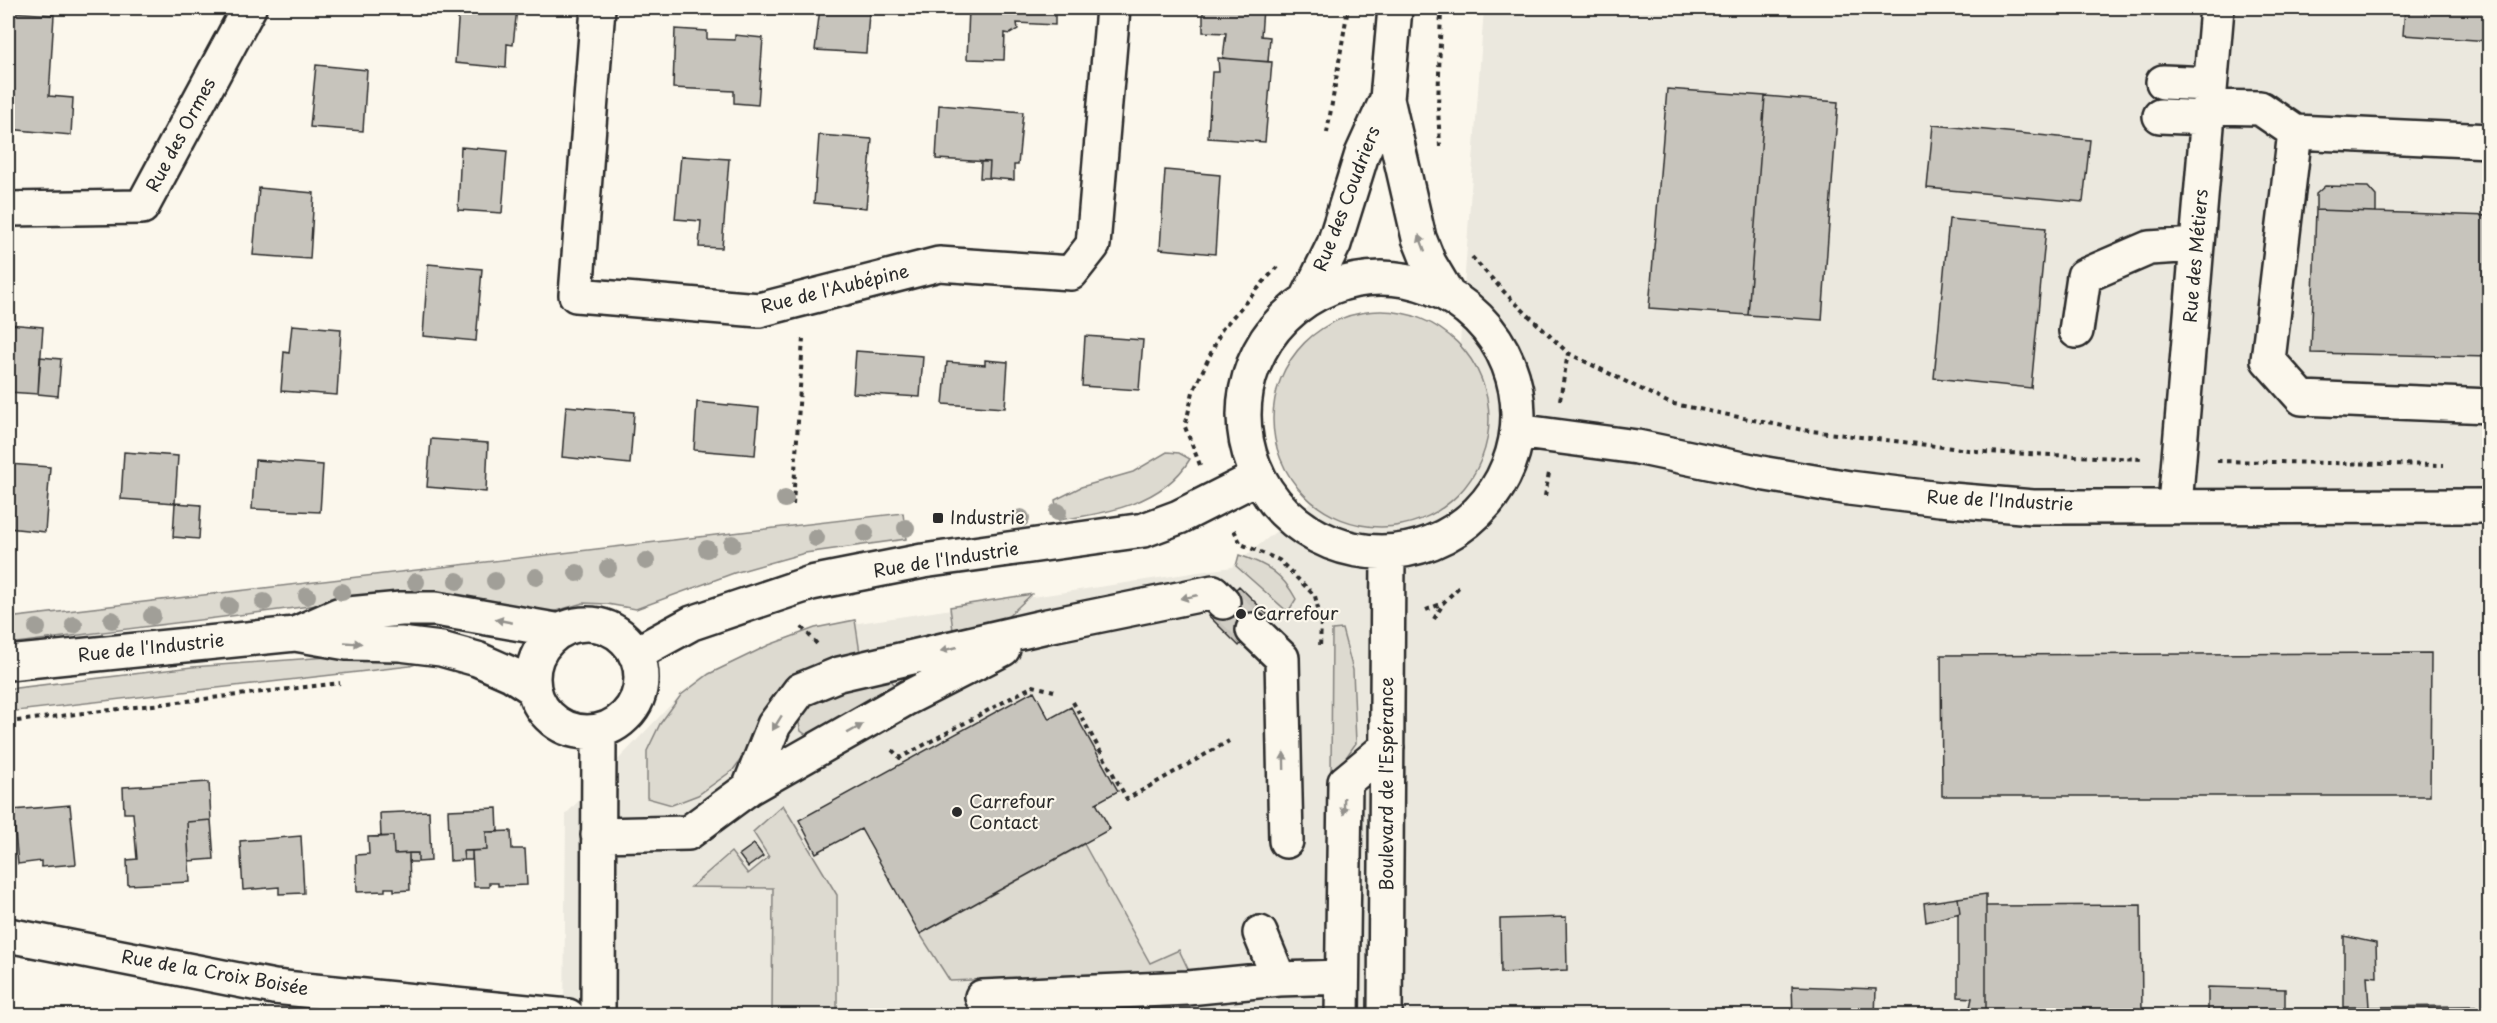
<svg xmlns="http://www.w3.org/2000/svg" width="2497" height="1023" font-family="'Playpen Sans',sans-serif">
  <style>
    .built { fill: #ebe8de }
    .green { fill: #dddad0; stroke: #84827e; stroke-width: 1.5 }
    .building { fill: #c7c4bc; stroke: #2b2b2b; stroke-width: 1.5 }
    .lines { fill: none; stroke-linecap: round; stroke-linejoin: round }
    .minor-tunnel { stroke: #d1cec5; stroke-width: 33; stroke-dasharray: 33 16; stroke-linecap: butt }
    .minor-casing { stroke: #2b2b2b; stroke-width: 38 }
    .path { stroke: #2b2b2b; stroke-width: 4; stroke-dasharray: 4.5 4.5; stroke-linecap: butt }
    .minor { stroke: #fbf7ec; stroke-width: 33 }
    .tree { fill: #a19f98 }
    .oneway { fill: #93918c }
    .poi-dot { fill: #2b2b2b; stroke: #fbf7ec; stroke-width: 2 }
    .labels { text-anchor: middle; stroke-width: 4.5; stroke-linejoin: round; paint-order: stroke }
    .street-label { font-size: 18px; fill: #2b2b2b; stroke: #fbf7ec }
    .poi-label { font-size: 18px; fill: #2b2b2b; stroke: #fbf7ec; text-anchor: start }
  </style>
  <rect width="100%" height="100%" fill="#fbf7ec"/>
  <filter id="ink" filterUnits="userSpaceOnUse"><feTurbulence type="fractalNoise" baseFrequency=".0167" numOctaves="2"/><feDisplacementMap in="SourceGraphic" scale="12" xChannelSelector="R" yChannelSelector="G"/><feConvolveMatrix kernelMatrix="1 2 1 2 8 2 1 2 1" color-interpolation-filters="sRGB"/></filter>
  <g filter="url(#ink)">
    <!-- built -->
    <path class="built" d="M1484 8H2489V1015L564 1016 566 814 684 691 706 674 764 647 819 629 1232 567 1457 385Z"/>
    <!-- green -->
    <path class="green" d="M1273 419a108 108 0 1 1 216 0a108 108 0 1 1-216 0Z
      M1167 452 1179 453 1190 459C1163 504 1105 514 1058 520L1055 500 1081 487 1133 472Z
      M903 513 906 539 805 553 734 573 636 609 607 604 583 603 549 613 405 594 8 644V618Z
      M1239 555C1266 564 1282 573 1296 599L1288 612 1236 566Z
      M1032 594 1002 622 954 638 950 607Z
      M855 620 860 653 819 664 792 679 753 743 733 770 698 795 672 805 647 798V751L660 724 681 695 709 674 769 645 815 628Z
      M1342 629 1353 670 1356 743 1331 779 1332 630Z
      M355 655 421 662 410 666 8 712V689L192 667Z
      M889 678 894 684V691L811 738 801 731 798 720 813 697Z
      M783 805 837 895V1015H772L773 888 691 887 731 852 748 874 769 857 753 832Z
      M1084 844 1150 963 1179 950 1189 971 950 981 920 934Z
      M930 1014 1224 1015H929Z"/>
    <!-- building -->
    <path class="building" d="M459 8H517L513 45 507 44 506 68 455 63Z
      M814 8H885V14L869 13 866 53 815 50 820 8Z
      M969 8H1055V25L1017 23 1018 29 1010 34 1005 33 1004 60 967 59Z
      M1213 8H1263L1261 36 1270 37 1268 62 1223 58 1226 33 1203 32V9L1212 10Z
      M2405 8H2490V41L2403 35Z
      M8 12 54 15 49 96 73 98 71 135 8 129Z
      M675 29 707 31V39L735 40V35L763 38 758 105 734 103V91L673 88Z
      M1218 58 1272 62 1265 142 1208 138 1212 72H1219Z
      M316 65 367 70 363 131 310 127Z
      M1667 89 1765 96 1748 315 1649 308Z
      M1765 96 1838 102 1822 320 1748 315Z
      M939 105 1023 112 1018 165H1014V180L989 178 990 162 936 159Z
      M1933 125 2090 140 2083 202 1927 188Z
      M819 135 872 139 866 208 814 203Z
      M461 147 507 151 502 213 458 210Z
      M681 156 729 159 722 248 699 247 701 221 675 219Z
      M981 162H990L989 178H980Z
      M1165 170 1220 175 1215 254 1160 249Z
      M2325 186 2368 187 2376 196V212L2316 210V194Z
      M259 188 314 193 310 259 253 255Z
      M2316 210 2490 216V357L2311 353Z
      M1949 219 2046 228 2031 388 1934 378Z
      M428 264 482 269 476 341 423 336Z
      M8 324 43 327 38 394 8 392Z
      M292 325 341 329 337 395 281 391 284 352 289 353Z
      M1085 336 1143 340 1139 390 1082 386Z
      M856 351 923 356 920 397 853 393Z
      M40 357 61 359 58 396 38 394Z
      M985 360 1008 362 1005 408 943 404 947 362 985 365Z
      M697 402 759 408 755 455 694 450Z
      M566 406 634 412 630 464 562 457Z
      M431 439 488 443 486 492 427 487Z
      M124 452 178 456 175 503 121 499Z
      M255 460 323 465 320 512 252 509Z
      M8 464 50 467 45 532 8 528Z
      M175 503 201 505 199 539 173 537Z
      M1239 586 1268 615 1239 646 1209 616Z
      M2431 653 2430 796H1942L1941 655Z
      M1034 691 1049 719 1071 707 1118 791 1096 803 1110 829 920 934 861 829 816 853 799 820Z
      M209 782 211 820 187 822 190 882 128 885 127 860 137 859 133 813H124L123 787Z
      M70 805 76 864 41 867V861L18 864 13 810Z
      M497 808 498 832H486L487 850 463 851 464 860 450 861 448 810Z
      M429 811 431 861 418 862V853L394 854 393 836 381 837 380 813Z
      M211 820 214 859 189 861 187 822Z
      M511 831 512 849H525L527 885 498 886V883H489V887H474L472 851 487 850 486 832Z
      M301 836 304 893 279 894V887L243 890 240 841Z
      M393 836 394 854 409 853 410 890 394 891V888H385V891L357 892 356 855 369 854 368 837Z
      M754 844 763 856 748 867 739 855Z
      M463 851H472V860H464Z
      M409 853H418V862H409Z
      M1986 894V1016H1977V1013L1969 1012 1972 998 1958 997V914L1960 913 1958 898Z
      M1958 898 1960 913 1926 922 1924 903Z
      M2141 905 2142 1016H1986V906Z
      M1566 917 1567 970 1501 973 1500 919Z
      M2344 936 2376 943 2377 977 2367 976 2369 1007H2344Z
      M1792 986 1876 989 1875 1016H1793Z
      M2208 987 2285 989V1016H2208Z
      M2476 1006V1016H2344V1007Z"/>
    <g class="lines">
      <!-- minor-tunnel -->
      <path class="minor-tunnel" d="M1223 602 1253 630"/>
      <defs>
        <path id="minor" d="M598 8 576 295 759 310 939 264 1071 273 1093 245 1113 8
          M1395 8 1387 99 1419 238 1429 263 1448 295
          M2163 82 2210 84
          M2209 107 2260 108 2295 132
          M2160 116 2208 118
          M2490 141 2295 132 2268 360 2302 398 2490 406
          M8 209 142 207 249 8
          M1244 415a137 137 0 1 1 274 0a137 137 0 1 1-274 0Z
          M1307 299 1334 244 1362 154 1387 99
          M2076 331 2084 276 2149 248 2197 245
          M1517 431 1637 447 1766 474 1849 488 1940 499 2033 507 2490 506
          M2175 505 2217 8
          M533 678a54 54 0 1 1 108 0a54 54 0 1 1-108 0Z
          M1253 630 1282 658 1286 841
          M295 634 338 615 401 609H436L561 631
          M635 654 692 623 811 583 923 561 1144 530 1179 517 1258 477
          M8 663 295 634 347 643 400 644 441 649 477 659 511 674 534 689
          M749 788 774 725 800 690 839 674 1047 626 1213 592 1223 602
          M598 835 688 833 749 788 907 698 1003 649
          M1260 933 1279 979 1341 977
          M8 935 274 987 568 1016
          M982 997 1188 988 1279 979
          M598 1016 599 731
          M1342 1016 1345 782 1387 747
          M1385 1016 1388 552"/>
      </defs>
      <!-- minor casing -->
      <use href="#minor" class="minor-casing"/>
      <!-- path -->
      <path class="path" d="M1327 133 1348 8
        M1440 147 1438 107 1441 8
        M1472 257 1507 295 1568 353 1669 403 1803 430 1985 452 2141 459
        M1560 400 1568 353
        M2217 461 2444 465
        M1200 465 1185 427 1193 392 1222 329 1277 267
        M1545 496 1549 473
        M793 505 803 338
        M1234 530 1241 544 1279 560 1315 596 1321 621 1320 649
        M1426 610 1443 603 1459 587
        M1434 619 1443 604
        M802 627 817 644
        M1073 702 1127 799 1229 741
        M8 722 340 683
        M892 750 900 758 1033 686 1054 691"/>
      <!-- minor -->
      <use href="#minor" class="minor"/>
    </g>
    <!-- trees -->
    <g class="tree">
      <circle cx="785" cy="499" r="9"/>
      <circle cx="1058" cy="512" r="9"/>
      <circle cx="1021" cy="518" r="9"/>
      <circle cx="906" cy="528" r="9"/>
      <circle cx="865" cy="533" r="9"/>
      <circle cx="816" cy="538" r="9"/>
      <circle cx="732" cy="544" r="9"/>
      <circle cx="707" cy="549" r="9"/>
      <circle cx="646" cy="561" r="9"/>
      <circle cx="608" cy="568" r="9"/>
      <circle cx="577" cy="573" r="9"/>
      <circle cx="536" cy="577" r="9"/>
      <circle cx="457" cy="581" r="9"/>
      <circle cx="495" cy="581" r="9"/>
      <circle cx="416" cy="582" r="9"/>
      <circle cx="342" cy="592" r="9"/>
      <circle cx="307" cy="596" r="9"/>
      <circle cx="264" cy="602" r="9"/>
      <circle cx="229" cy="606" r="9"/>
      <circle cx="152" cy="616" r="9"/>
      <circle cx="112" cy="620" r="9"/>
      <circle cx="74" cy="625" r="9"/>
      <circle cx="37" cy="628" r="9"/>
    </g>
    <!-- one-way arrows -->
    <defs><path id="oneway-solid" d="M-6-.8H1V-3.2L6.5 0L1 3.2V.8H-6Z" transform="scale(1.5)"/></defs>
    <g class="oneway">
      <use href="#oneway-solid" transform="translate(1422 243) rotate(-110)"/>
      <use href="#oneway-solid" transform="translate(1189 597) rotate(168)"/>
      <use href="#oneway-solid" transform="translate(504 621) rotate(-169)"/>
      <use href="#oneway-solid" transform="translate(353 643) rotate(3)"/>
      <use href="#oneway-solid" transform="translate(949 649) rotate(167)"/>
      <use href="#oneway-solid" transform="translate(777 723) rotate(122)"/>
      <use href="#oneway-solid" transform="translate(855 729) rotate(-29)"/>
      <use href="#oneway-solid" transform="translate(1284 761) rotate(-91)"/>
      <use href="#oneway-solid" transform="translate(1344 806) rotate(91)"/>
    </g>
  </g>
  <!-- markers -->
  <g class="poi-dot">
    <rect x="932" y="512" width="12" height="12" rx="3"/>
    <circle cx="1241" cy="614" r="6"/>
    <circle cx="957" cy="812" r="6"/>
  </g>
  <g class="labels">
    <!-- street labels -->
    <g class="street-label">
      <text transform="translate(181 135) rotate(-62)" y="6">Rue des Ormes</text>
      <text transform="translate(1347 199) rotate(-69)" y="6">Rue des Coudriers</text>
      <text transform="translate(2196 256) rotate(-85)" y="6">Rue des Métiers</text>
      <text transform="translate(835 289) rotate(-14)" y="6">Rue de l'Aubépine</text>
      <text transform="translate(2000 501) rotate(3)" y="6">Rue de l'Industrie</text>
      <text transform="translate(946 560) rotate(-9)" y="6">Rue de l'Industrie</text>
      <text transform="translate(151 648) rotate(-6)" y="6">Rue de l'Industrie</text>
      <text transform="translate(1387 784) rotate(-90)" y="6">Boulevard de l'Espérance</text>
      <text transform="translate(215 973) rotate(10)" y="6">Rue de la Croix Boisée</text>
    </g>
    <!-- poi labels -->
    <g class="poi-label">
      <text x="950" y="524">Industrie</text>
      <text x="1253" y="620">Carrefour</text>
      <text x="969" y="808">Carrefour<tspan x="969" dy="21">Contact</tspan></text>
    </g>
  </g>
  <!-- margin -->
  <rect width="2497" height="1023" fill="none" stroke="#fbf7ec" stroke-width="30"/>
  <rect x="15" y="15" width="2467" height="993" fill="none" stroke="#2b2b2b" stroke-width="2" filter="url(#ink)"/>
</svg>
